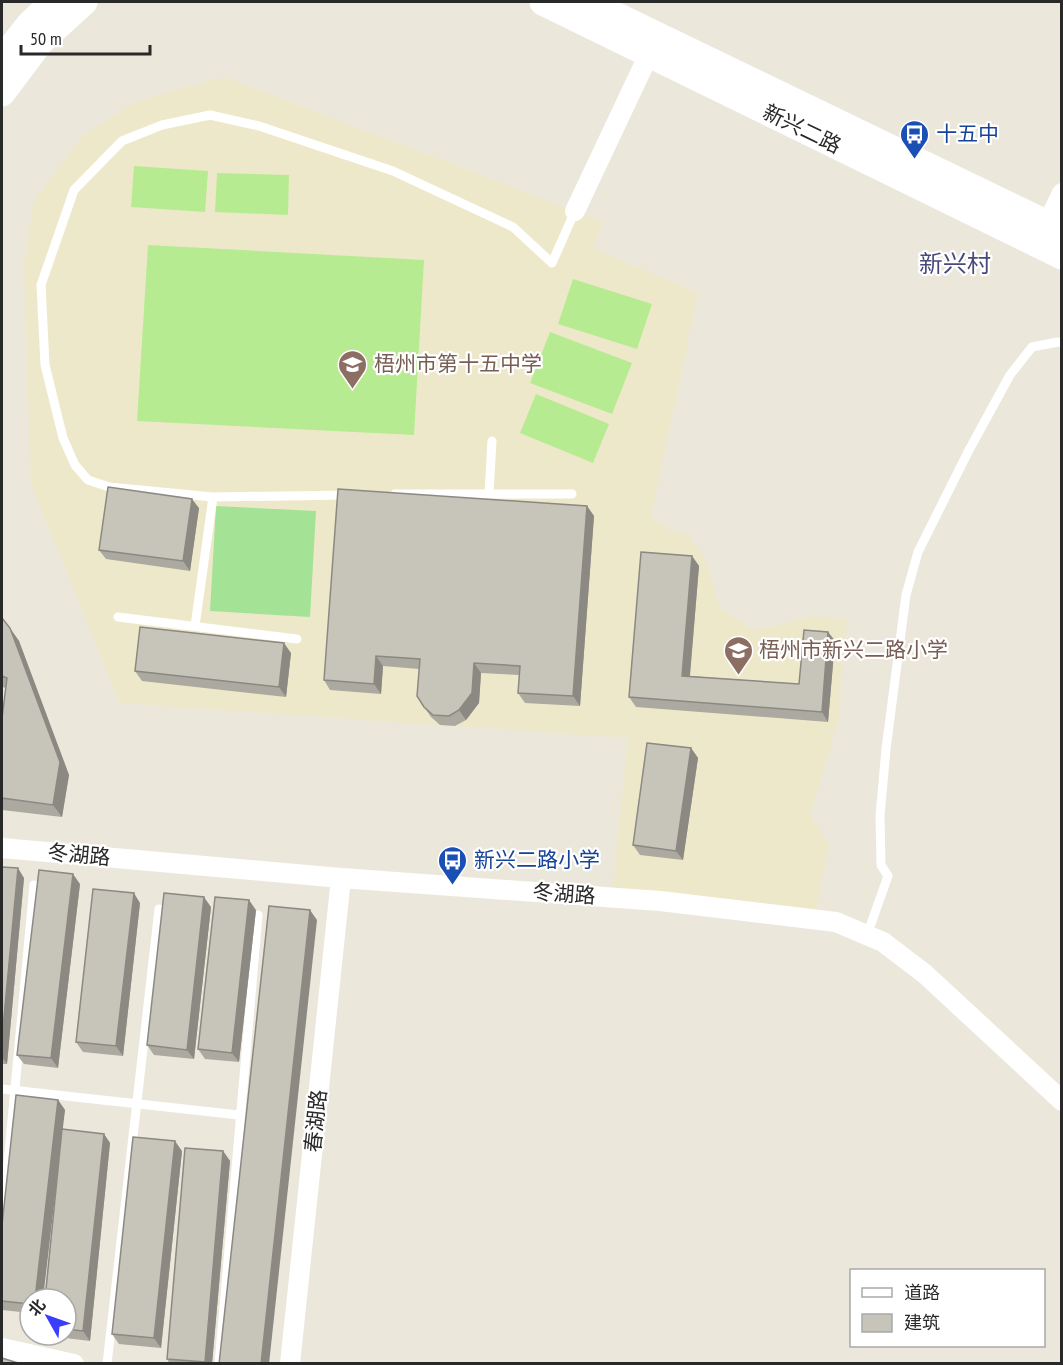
<svg xmlns="http://www.w3.org/2000/svg" width="1063" height="1365" font-family="'PT Sans Narrow','Noto Sans SC',sans-serif">
  <style>
    .education { fill: #eee8ca }
    .grass { fill: #a4e396 }
    .pitch { fill: #b7eb92 }
    .lines { fill: none; stroke-linecap: round; stroke-linejoin: round }
    .service { stroke: #fff; stroke-width: 9 }
    .minor { stroke: #fff; stroke-width: 20 }
    .secondary { stroke: #fff; stroke-width: 27 }
    .wall { fill: #aba9a0 }
    .shaded-wall { fill: #8b8982 }
    .building { fill: #c7c4ba; stroke: #8b8982; stroke-width: 1.5 }
    .labels { text-anchor: middle; stroke-width: 4.5; stroke-linejoin: round; paint-order: stroke }
    .street-label { font-size: 21px; fill: #292929; stroke: #fff }
    .transit-label { font-size: 21px; fill: #164399; stroke: #fff; text-anchor: start }
    .education-label { font-size: 21px; fill: #785e54; stroke: #fff; text-anchor: start }
    .quarter-label { font-size: 24px; fill: #494a7a; stroke: #fff }
  </style>
  <rect width="100%" height="100%" fill="#ece7db"/>
  <!-- education -->
  <path class="education" d="M225 77 603 222 592 248 698 293 651 516 668 530 688 534 705 558 720 608 754 630 815 616 847 619 838 722 810 814 829 846 817 905 825 921 612 898 628 738 120 703 31 485 24 264 34 200 83 135 137 101Z"/>
  <!-- grass -->
  <path class="grass" d="M216 506 316 511 310 617 210 611Z"/>
  <!-- pitch -->
  <path class="pitch" d="M134 166 208 171 205 212 131 207Z
    M217 173 289 175 288 215 215 212Z
    M148 245 424 260 414 435 137 421Z
    M573 279 652 304 637 349 558 324Z
    M550 332 632 363 612 414 530 383Z
    M536 394 609 424 593 463 520 433Z"/>
  <g class="lines">
    <!-- service -->
    <path class="service" d="M489 493 492 441
      M395 494H572
      M348 495 213 497 109 487 88 480 75 465 63 438 45 365 41 285 74 190 122 141 162 125 210 115 259 126 393 171 513 227 552 263 575 211
      M118 617 297 639
      M195 626 213 497
      M867 935 888 876 881 865 880 816 886 749 906 595 918 552 969 450 1010 375 1032 347 1058 342 1062 343
      M2 1089 239 1115
      M2 1227 34 885
      M107 1364 159 909
      M219 1364 258 915"/>
    <!-- minor -->
    <path class="minor" d="M575 211 649 54
      M1047 224 1062 193
      M2 848 341 878 660 901 836 922 883 942 925 974 1062 1101
      M2 1348 74 1364
      M290 1364 341 878"/>
    <!-- secondary -->
    <path class="secondary" d="M543 2 1062 256
      M588 2 1062 231
      M2 59 30 24 53 2
      M2 93 41 41 84 2"/>
  </g>
  <!-- wall -->
  <path class="wall" d="M587 506 594 516 580 706 525 703 518 693 520 675 481 673 479 703 466 720 455 726 440 725 431 717 424 707 419 669 383 666 381 694 330 690 324 680Z
    M199 508 190 571 106 559 99 550Z
    M692 556 699 566 690 676 799 684 828 632 835 641 828 722 636 707 629 697Z
    M2 618 19 641 69 775 62 817 2 810V718L6 688 2 687Z
    M291 653 286 697 142 681 135 671Z
    M691 748 698 758 683 860 640 855 633 845Z
    M2 867 24 878 7 1064H2Z
    M80 884 58 1068 24 1064 17 1055Z
    M140 903 123 1056 83 1052 76 1042Z
    M211 907 194 1059 154 1055 147 1045Z
    M256 910 239 1062 205 1059 198 1049Z
    M58 1100 65 1110 30 1299V1313L2 1310V1225Z
    M104 1134 110 1143 90 1341 49 1336 48 1335H66V1299Z
    M182 1151 161 1348 119 1344 112 1334Z
    M223 1151 230 1161 212 1364H170L167 1359Z"/>
  <!-- shaded-wall -->
  <path class="shaded-wall" d="M192 499 199 508 190 571 183 561Z
    M587 506 594 516 580 706 573 696Z
    M692 556 699 566 689 685 682 676Z
    M10 628 19 641 69 775 62 817 53 805Z
    M828 632 835 641 828 722 822 712Z
    M284 643 291 653 286 697 279 687Z
    M376 656 383 666 381 694 374 684Z
    M474 663 481 673 479 703 466 720 459 710Z
    M691 748 698 758 683 860 676 851Z
    M18 868 24 878 7 1064 2 1057V1038Z
    M73 874 80 884 58 1068 51 1058Z
    M134 893 140 903 123 1056 116 1046Z
    M204 897 211 907 194 1059 187 1050Z
    M249 900 256 910 239 1062 232 1053Z
    M310 910 317 920 269 1364H261Z
    M58 1100 65 1110 43 1299H35Z
    M104 1134 110 1143 90 1341 83 1331Z
    M175 1141 182 1151 161 1348 154 1338Z
    M223 1151 230 1161 212 1364H205V1362Z"/>
  <!-- building -->
  <path class="building" d="M108 487 192 499 183 561 99 550Z
    M338 489 587 506 573 696 518 693 520 666 474 663 472 693 459 710 449 716 433 715 424 707 417 696 420 659 376 656 374 684 324 680Z
    M641 552 692 556 682 676 799 684 804 630 828 632 822 712 629 697Z
    M2 618 10 628 60 762 53 805 2 798V718L7 678 2 676Z
    M140 627 284 643 279 687 135 671Z
    M647 743 691 748 676 851 633 845Z
    M2 867 18 868 2 1038Z
    M39 870 73 874 51 1058 17 1055Z
    M93 889 134 893 116 1046 76 1042Z
    M164 893 204 897 187 1050 147 1045Z
    M215 897 249 900 232 1053 198 1049Z
    M269 906 310 910 261 1364H219Z
    M16 1095 58 1100 35 1299H30V1304L2 1301V1225Z
    M62 1129 104 1134 83 1331 66 1329V1299H45Z
    M133 1137 175 1141 154 1338 112 1334Z
    M185 1148 223 1151 205 1362 167 1359Z
    M2 1358 21 1364H2Z"/>
  <!-- icons -->
  <defs>
    <symbol id="bus-pin" viewBox="-11 -11 22 30"><path d="M0 17L-7.5 6A9.5 9.5 0 1 1 7.5 6Z" fill="#1a4fb4" stroke="#fff"/><path d="M-5-6H5V4H4V6H2V4H-2V6H-4V4H-5ZM-3.5-4V0h7V-4ZM-3.5 1.2v1.5H-2V1.2ZM2 1.2v1.5H3.5V1.2Z" fill="#fff"/></symbol>
    <symbol id="school-pin" viewBox="-11 -11 22 30"><path d="M0 17L-7.5 6A9.5 9.5 0 1 1 7.5 6Z" fill="#8d6e63" stroke="#fff"/><path d="M0-5L7-2L0 1L-7-2ZM-4 1L0 2.5L4 1V4Q0 6-4 4Z" fill="#fff"/></symbol>
  </defs>
  <g fill-rule="evenodd">
    <use href="#bus-pin" x="898" y="118" width="33" height="45"/>
    <use href="#school-pin" x="336" y="348" width="33" height="45"/>
    <use href="#school-pin" x="722" y="634" width="33" height="45"/>
    <use href="#bus-pin" x="436" y="844" width="33" height="45"/>
  </g>
  <g class="labels">
    <!-- street labels -->
    <g class="street-label">
      <text transform="translate(802 129) rotate(26)" y="7">新兴二路</text>
      <text transform="translate(79 855) rotate(5)" y="7">冬湖路</text>
      <text transform="translate(564 894) rotate(4)" y="7">冬湖路</text>
      <text transform="translate(316 1121) rotate(-84)" y="7">春湖路</text>
    </g>
    <!-- transit labels -->
    <g class="transit-label">
      <text x="936" y="141">十五中</text>
      <text x="474" y="867">新兴二路小学</text>
    </g>
    <!-- education labels -->
    <g class="education-label">
      <text x="374" y="371">梧州市第十五中学</text>
      <text x="759" y="657">梧州市新兴二路小学</text>
    </g>
    <!-- quarter labels -->
    <g class="quarter-label">
      <text x="955" y="272">新兴村</text>
    </g>
  </g>
  <!-- border -->
  <rect width="1063" height="1365" fill="none" stroke="#292929" stroke-width="6"/>
  <!-- legend -->
  <rect x="850" y="1269" width="195" height="78" fill="#ffffff" stroke="#a9a9a9" stroke-width="1.5"/>
  <rect x="862" y="1288" width="30" height="9" fill="#ffffff" stroke="#a9a9a9" stroke-width="1.5"/>
  <text x="904" y="1299" font-size="18" fill="#292929">道路</text>
  <rect x="862" y="1314" width="30" height="18" fill="#c7c4ba" stroke="#a9a9a9" stroke-width="1.5"/>
  <text x="904" y="1329" font-size="18" fill="#292929">建筑</text>
  <!-- north arrow -->
  <g transform="translate(48 1317) rotate(310)"><circle r="28" fill="#ffffff" stroke="#a9a9a9" stroke-width="1.5"/>
  <path d="M0-4.5L10 22L0 15L-10 22Z" fill="#383efb"/>
  <text y="-9" font-size="16" font-weight="bold" text-anchor="middle" fill="#292929">北</text>
  </g>
  <!-- scale -->
  <path d="M21 45v9h129v-9" fill="none" stroke="#292929" stroke-width="3"/>
  <text x="30" y="45" font-size="18" fill="#292929" stroke="#ffffff" stroke-width="4.5" paint-order="stroke">50 m</text>
</svg>
